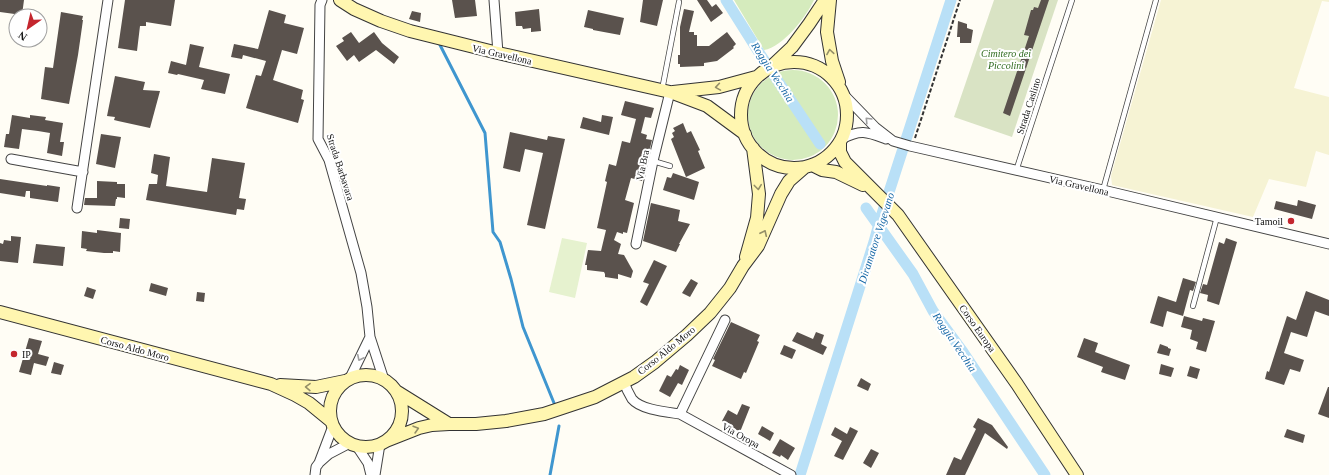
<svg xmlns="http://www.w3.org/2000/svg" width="1329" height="475" font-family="Georgia,serif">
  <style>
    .farmland { fill: #f6f3d4 }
    .green { fill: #d5ebbd }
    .cemetery { fill: #d9e3c4 }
    .pitch { fill: #e6f2cf }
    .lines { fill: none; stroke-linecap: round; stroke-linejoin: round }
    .stream { stroke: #3f96cf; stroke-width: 3 }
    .canal { stroke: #b9e0f7; stroke-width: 11 }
    .building { fill: #5a524d }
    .lane-casing { stroke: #444; stroke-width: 6 }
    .street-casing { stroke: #444; stroke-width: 11 }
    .secondary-casing { stroke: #333; stroke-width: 14 }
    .path { stroke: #333; stroke-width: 2; stroke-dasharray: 4 2; stroke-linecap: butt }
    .lane { stroke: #fff; stroke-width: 4.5 }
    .street { stroke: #fff; stroke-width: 9 }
    .secondary { stroke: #fff6b0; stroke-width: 12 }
    .oneway { stroke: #948f68 }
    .oneway2 { stroke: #a0a0a0 }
    .poi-dot { fill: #c4262e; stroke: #fff; stroke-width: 1.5 }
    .labels { text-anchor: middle; stroke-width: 4; stroke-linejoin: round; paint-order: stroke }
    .park-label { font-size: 10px; font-style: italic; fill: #2f6b1f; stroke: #fff }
    .street-label { font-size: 10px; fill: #111; stroke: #fff }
    .poi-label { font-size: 10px; fill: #111; stroke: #fff; text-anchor: end }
    .water-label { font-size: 11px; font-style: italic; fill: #1768a6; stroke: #fff }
  </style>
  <rect width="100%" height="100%" fill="#fffdf5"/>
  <!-- farmland -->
  <path class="farmland" d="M1161 0H1329V2L1322 1 1294 88 1329 97V155L1316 151 1306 187 1269 179 1253 217 1112 185 1111 176Z"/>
  <!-- green -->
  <path class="green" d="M734 0H814C806 17 783 47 764 50Z
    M748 115a45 45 0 1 1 90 0a45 45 0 1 1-90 0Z"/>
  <!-- cemetery -->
  <path class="cemetery" d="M994 0H1058L1012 137 954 117Z"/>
  <!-- pitch -->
  <path class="pitch" d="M562 238 587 243 575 298 549 292Z"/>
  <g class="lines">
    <!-- stream -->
    <path class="stream" d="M440 45 485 133 493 232 500 242 511 279 523 327 554 403
      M550 475 559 426"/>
    <!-- canal -->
    <path class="canal" d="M726 0 760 54 820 144
      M866 208 913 274 933 311 963 352 1045 475
      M800 475 874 242 880 220 951 0"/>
  </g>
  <!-- building -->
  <path class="building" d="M0 0H24L22 15 0 12Z
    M125 0H175L171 26 146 22V26H140L137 51 118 48Z
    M452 0H475L477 16 455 18Z
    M643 0H663L657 26 640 22Z
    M697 0H707L712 7 716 4 723 13 711 22Z
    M1041 0H1049L1010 116 1003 113 1029 36 1024 35 1031 10H1033L1034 7 1038 8Z
    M539 9 541 31 531 32V28L523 29 522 26H516L515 12Z
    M684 9 694 11 689 32H694V35H697V46H709L727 32 736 44 733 47 734 48 717 61 704 63V66L680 67V64H678V55H680V27Z
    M269 10 286 15 284 23 304 28 297 54 282 50 273 80 303 90 301 99 304 100 298 123 246 108 256 75 261 76 266 61 243 55 242 59 231 57 234 44 258 49Z
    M588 10 624 18 620 35 593 30V29L584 27Z
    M412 11 421 13 420 22 409 19Z
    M61 12 83 16 82 20H83L78 55 69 104 41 99 45 67 53 68Z
    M958 21 967 24V28L973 30 971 43H960V37H957Z
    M351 32 359 43 374 32 382 43 399 57 394 64 376 50 359 62 354 55 347 61 336 46 344 41 342 38Z
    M190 44 204 47 199 67 230 74 225 94 201 89 204 80 178 74 177 75 168 73 171 61 186 65Z
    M115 76 145 82 143 90 160 91 150 128 118 121 114 120 115 117 107 116Z
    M625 101 654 108 651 118 645 117 641 133 647 135 646 139 652 140 642 181 631 178 625 200 634 203 627 233 623 232V234L617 232 614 240 621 244 618 254 624 255 633 271 631 278 618 274V279L605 277V274L604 272 587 270V265H585L588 250 601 251 606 230 597 228 607 182 605 181 609 164 616 166 622 141 630 143 636 119 621 115Z
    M12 115 30 118V115L46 117 45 120 63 123 60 142H64L62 156 47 153 50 133 38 131 22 129 19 149 4 147 6 134H9Z
    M602 115 613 117 609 135 580 128 583 117 601 122Z
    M683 123 687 133 691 131 700 150 698 151 705 168 686 177 671 139 674 137 672 133 675 131 673 128Z
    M510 132 547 140 548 136 565 139 545 229 527 225 543 153 525 149 520 172 503 168Z
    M101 134 121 137 115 168 96 164Z
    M154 154 170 157 166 186 207 192 212 158 245 163 239 198 246 199 244 210 237 209 236 215 146 200 149 184H157L158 175 151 173Z
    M673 173 699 182 694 200 663 190 667 177 671 178Z
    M0 179 47 186V185L60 187 58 202 30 198V191H26L25 197 0 193Z
    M97 181 117 182V184H125V198L117 197V199H116L115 206 84 205 85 198H97Z
    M1298 200 1316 205 1312 219 1274 209 1276 201 1297 206Z
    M651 203 680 210 678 221 690 224 679 244H680L676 252 643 241Z
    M120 218 130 219 129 229 119 228Z
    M97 230 121 233 120 252 113 251V253H104L86 251 87 249 81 248 82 231 97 233Z
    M11 236 21 237 18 263 0 261V243L3 244 4 240 11 241Z
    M1226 238 1237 242 1219 305 1207 301 1208 295 1200 293 1203 284 1207 285 1219 242 1224 244Z
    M36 244 65 247 63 266 33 263Z
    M654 260 667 266 647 306 640 302 649 284 643 282Z
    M1183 278 1196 282 1193 291 1190 290 1183 316 1167 311 1163 327 1150 323 1158 296 1176 302Z
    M691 279 698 283 690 297 682 293Z
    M151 283 168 288 166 296 149 291Z
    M87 287 96 290 93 299 84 296Z
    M1306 291 1329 300V316L1315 311 1307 337 1291 332 1284 353 1304 360 1300 372 1290 369 1284 385 1265 379 1267 371 1269 372 1287 316 1296 320Z
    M197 292 205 293 204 302 196 301Z
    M1184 316 1202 321 1203 318 1215 321 1206 352 1196 349 1198 342 1190 339 1192 330 1181 327Z
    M731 322 760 335 757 341 759 342 746 373 744 372 741 379 712 366 715 360 713 359Z
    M797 332 813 339 816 332 824 335 821 344 827 347 823 355 792 341Z
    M29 338 42 341 38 354 49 357 46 366 34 363 31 375 19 372Z
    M1084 338 1098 343 1095 352 1130 365 1125 380 1101 372 1103 367 1077 357Z
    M1160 344 1168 347V348L1171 349 1169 356 1157 353Z
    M784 345 796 350 792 359 780 354Z
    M54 362 64 365 61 375 51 373Z
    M1161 364 1174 368 1171 377 1159 374Z
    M680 365 689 370 682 385 678 383 670 397 659 391 667 375 671 377 676 369 678 370Z
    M1190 366 1200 369 1197 379 1187 376Z
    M861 378 871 384 868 391 857 386Z
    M1328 387H1329V418L1318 414Z
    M742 404 750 407 740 432 722 421 728 410 737 415Z
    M978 418 992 425 1008 447 1007 449 985 433 965 475H946L954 457 961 460 976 429 973 427Z
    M762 426 774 433 770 441 758 434Z
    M835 427 847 434 850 427 858 431 843 460 834 456 842 441 831 435Z
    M1287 429 1305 435 1303 443 1284 437Z
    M780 439 795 448 788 460 781 455 780 457 772 453Z
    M871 449 879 453 871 468 863 463Z"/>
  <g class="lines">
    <defs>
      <path id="lane" d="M662 90 679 2
        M653 161 670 166
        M1016 171 1072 0
        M1103 190 1156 0
        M1193 306 1217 217"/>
      <path id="street" d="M322 0 320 5 318 139 329 160 361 273 367 307 370 337 384 380
        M494 0 498 53
        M845 96 875 127 893 141 910 146 1103 190 1329 244
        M842 139C861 129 867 132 886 139
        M11 159 83 172
        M77 208 108 0
        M636 244 653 161 670 92
        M350 378 370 337
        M624 382C626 388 629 394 632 399 641 410 667 412 680 414L791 475
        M680 414 725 320
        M356 445 368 463 371 475
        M320 462 329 454 350 443
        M315 475 316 467 319 463 333 426
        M375 475 380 444"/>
      <path id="secondary" d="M340 0 354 9 381 21 410 31 498 53 670 92 707 106 745 134
        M830 0 827 32 832 61 839 82
        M741 115a53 53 0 1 1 106 0a53 53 0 1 1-106 0Z
        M774 64 792 47 809 24 825 0
        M673 92 719 87 756 77
        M840 143V152L845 162 898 215 1017 384 1077 475
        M812 165 822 170 836 172 863 185
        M746 257 757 218 759 194 753 148
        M0 312 271 384 295 395 309 403 331 421
        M330 411a36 36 0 1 1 72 0a36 36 0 1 1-72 0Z
        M280 385 316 387 345 381
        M396 391 449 424
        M386 441 419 428 432 425 449 424H476L506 421 544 414 595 397 634 377 655 362 687 335 710 313 730 288 743 266 758 246 781 194 789 181 805 167"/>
    </defs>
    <!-- lane casing -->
    <use href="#lane" class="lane-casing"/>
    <!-- street casing -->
    <use href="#street" class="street-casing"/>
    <!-- secondary casing -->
    <use href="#secondary" class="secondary-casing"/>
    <!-- path -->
    <path class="path" d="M915 138 960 0"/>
    <!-- lane -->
    <use href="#lane" class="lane"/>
    <!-- street -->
    <use href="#street" class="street"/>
    <!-- secondary -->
    <use href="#secondary" class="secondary"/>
  </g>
  <!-- one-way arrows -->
  <defs><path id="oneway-chevron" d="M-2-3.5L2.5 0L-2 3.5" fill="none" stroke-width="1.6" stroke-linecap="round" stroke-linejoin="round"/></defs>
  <g class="oneway">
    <use href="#oneway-chevron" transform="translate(830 52) rotate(-99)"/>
    <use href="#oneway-chevron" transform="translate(718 87) rotate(171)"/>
    <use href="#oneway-chevron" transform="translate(758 187) rotate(83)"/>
    <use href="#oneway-chevron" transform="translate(764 233) rotate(-65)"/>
    <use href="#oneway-chevron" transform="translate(308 387) rotate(-179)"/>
    <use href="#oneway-chevron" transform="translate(416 429) rotate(-16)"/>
  </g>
  <g class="oneway2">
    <use href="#oneway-chevron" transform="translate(868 120) rotate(-134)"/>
    <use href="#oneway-chevron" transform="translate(360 358) rotate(116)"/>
  </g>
  <!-- markers -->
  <g class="poi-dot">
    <circle cx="1291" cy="221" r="4"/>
    <circle cx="14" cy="354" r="4"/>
  </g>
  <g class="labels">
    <!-- park labels -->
    <g class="park-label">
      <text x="1006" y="57">Cimitero dei<tspan x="1006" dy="12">Piccolini</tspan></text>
    </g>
    <!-- street labels -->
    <g class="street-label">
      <text transform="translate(502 54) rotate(13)" y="4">Via Gravellona</text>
      <text transform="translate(1028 106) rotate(-72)" y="4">Strada Caslino</text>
      <text transform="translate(642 165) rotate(-78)" y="4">Via Bra</text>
      <text transform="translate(341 167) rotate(72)" y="4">Strada Barbavara</text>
      <text transform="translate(1079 185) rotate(13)" y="4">Via Gravellona</text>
      <text transform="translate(978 328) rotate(55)" y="4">Corso Europa</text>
      <text transform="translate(135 348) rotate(15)" y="4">Corso Aldo Moro</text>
      <text transform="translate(666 350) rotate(-39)" y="4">Corso Aldo Moro</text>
      <text transform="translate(741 435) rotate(29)" y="4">Via Oropa</text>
    </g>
    <!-- poi labels -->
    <g class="poi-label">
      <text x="1283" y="225">Tamoil</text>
      <text x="22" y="358" text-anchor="start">IP</text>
    </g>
    <!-- water labels -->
    <g class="water-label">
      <text transform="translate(773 72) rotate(57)" y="4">Roggia Vecchia</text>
      <text transform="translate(876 238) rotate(-72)" y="4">Diramatore Vigevano</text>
      <text transform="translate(955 342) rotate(56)" y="4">Roggia Vecchia</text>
    </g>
  </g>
  <!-- north arrow -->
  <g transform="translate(28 28) rotate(214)"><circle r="19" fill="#ffffff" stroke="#a0a0a0"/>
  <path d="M0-3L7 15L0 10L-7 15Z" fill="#c4262e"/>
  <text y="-6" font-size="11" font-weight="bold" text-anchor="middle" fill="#111111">N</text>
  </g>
</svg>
